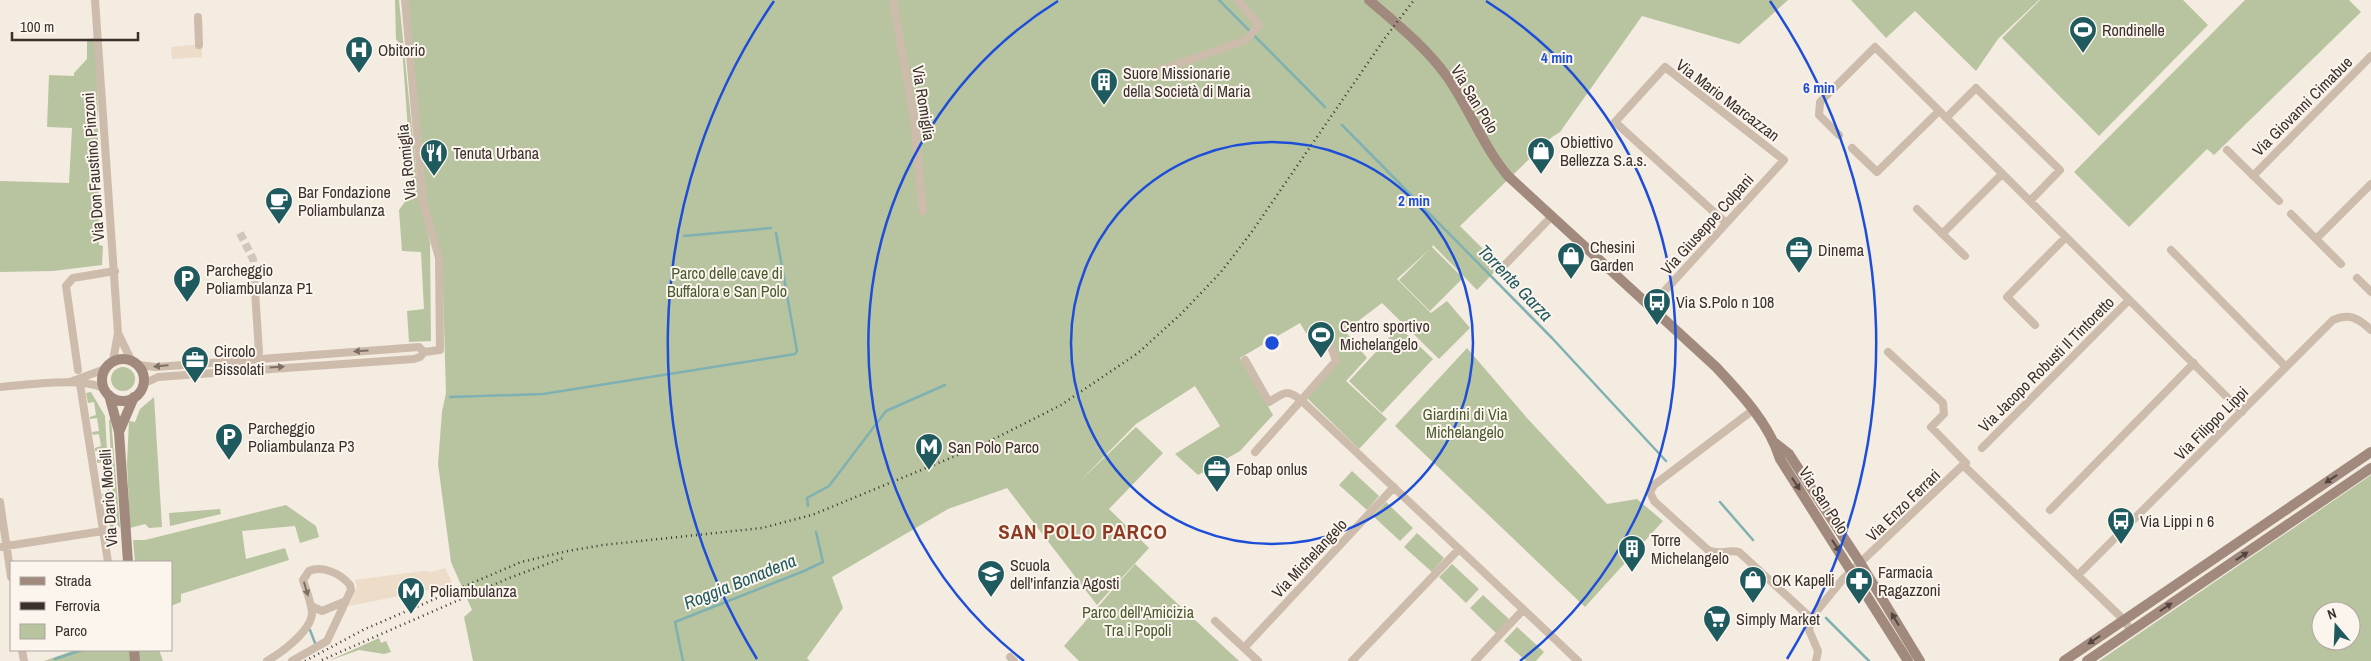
<svg xmlns="http://www.w3.org/2000/svg" width="2371" height="661" font-family="'Archivo Narrow',sans-serif">
  <style>
    .green { fill: #b8c4a0; fill-rule: evenodd }
    .plaza { fill: #ecdcc8 }
    .lines { fill: none; stroke-linecap: round; stroke-linejoin: round }
    .stream { stroke: #7fb0b2; stroke-width: 2.5 }
    .street-tunnel { stroke: #cfc6bd; stroke-width: 8; stroke-dasharray: 8 4; stroke-linecap: butt }
    .street { stroke: #cdbbac; stroke-width: 8 }
    .secondary { stroke: #a18a7d; stroke-width: 10 }
    .rail { stroke: #3b302b; stroke-width: 2.5; stroke-dasharray: 1 4; stroke-linecap: butt }
    .oneway { fill: #7d6f65 }
    .oneway2 { fill: #544640 }
    .ring { fill: none; stroke: #1d4ed8; stroke-width: 2.5 }
    .labels { text-anchor: middle; stroke-width: 4; stroke-linejoin: round; paint-order: stroke }
    .poi-label { font-size: 16px; fill: #3b302b; stroke: #fbf5ee; text-anchor: start }
    .street-label { font-size: 16px; fill: #3b302b; stroke: #fbf5ee }
    .park-label { font-size: 16px; fill: #4a5a2e; stroke: #fbf5ee }
    .water-label { font-size: 18px; font-style: italic; fill: #1f5a5e; stroke: #fbf5ee }
    .district-label { font-size: 21px; font-weight: bold; letter-spacing: 1px; fill: #8c3b22; stroke: #fbf5ee }
    .centre { fill: #1d4ed8; stroke: #fbf5ee; stroke-width: 2.5 }
    .ring-label { font-size: 15px; text-anchor: middle; font-weight: bold; fill: #1d4ed8; stroke: #fbf5ee; stroke-width: 4; stroke-linejoin: round; paint-order: stroke }
  </style>
  <rect width="100%" height="100%" fill="#f4ebe1"/>
  <!-- green -->
  <path class="green" d="M395 0H399L417 179 430 243 431 341 409 342 407 311 424 309 421 252 402 251 399 210 412 192 411 191 412 186 402 47 396 39Z
    M408 0H1788L1739 44 1642 16 1560 132 1552 137 1460 226 1500 266 1477 290 1433 245 1432 247 1463 278 1430 311 1399 280 1430 249 1397 279 1431 313 1447 301 1470 328 1439 359 1382 303 1345 331 1367 358 1346 381 1387 419 1359 449 1307 398 1336 366 1317 328 1306 333 1300 323 1240 358 1273 415 1240 451 1198 475 1175 454 1220 426 1195 386 1136 424 1080 481 1136 427 1163 453 1109 509 1149 548 1097 605 1007 488 948 509 832 577 843 608 807 658 810 661H473L464 617 472 610 451 562 438 464 442 412 446 393 442 258 425 202Z
    M1851 0H2039L1998 39 1976 71 1915 11 1886 38Z
    M2040 0H2183L2208 25 2099 136 2002 38Z
    M2245 0H2349L2361 12 2214 155 2207 149 2129 227 2074 172Z
    M97 38 99 245 103 246 102 265 53 271 0 272V181L69 183 72 128 47 127 49 75 74 76V73L87 59V39Z
    M1399 327 1433 359 1382 413 1349 381Z
    M1467 348 1527 418 1607 504 1637 499 1663 521 1585 607 1395 426Z
    M111 379a12 12 0 1 1 24 0a12 12 0 1 1-24 0Z
    M91 392 105 416 111 520 116 529 110 530 109 521H107L105 510 108 509 106 497H103L102 494 108 493 106 480 100 481V479L106 477 104 462 97 463V459L102 458 101 450 95 451V448L101 446 99 434 93 435 92 432 99 431 97 418 90 419V417L96 415 94 402 88 403 86 393Z
    M154 397 162 527 149 528 145 524 130 528 127 463 129 421 135 422 140 409Z
    M111 419 120 528 114 520 109 420Z
    M1352 471 1379 496 1367 510 1339 485Z
    M2371 475V661H2099ZM2321 611H2351V641H2321Z
    M1386 502 1413 528 1400 541 1373 516Z
    M286 505 316 526 319 537 300 543 295 526 242 531 246 559 285 548 289 560 181 594V602L171 606V562H135L133 540H145Z
    M220 509 221 514 170 526 169 513Z
    M1417 533 1444 558 1432 572 1404 547Z
    M1135 564 1239 661H1079L1064 646Z
    M1452 564 1479 589 1466 603 1439 577Z
    M1483 595 1510 620 1497 634 1470 608Z
    M1517 627 1544 652 1536 661H1526L1504 641Z
    M379 638 381 643 386 641 391 652 384 654 359 650 328 661Z
    M75 650H159L163 661H44Z"/>
  <!-- plaza -->
  <path class="plaza" d="M202 44V57L172 59 171 47Z
    M445 568 452 582 439 588 349 606 357 586 354 580 424 571 431 572Z"/>
  <g class="lines">
    <!-- stream -->
    <path class="stream" d="M1219 0 1325 107
      M1342 125 1552 338 1666 461
      M684 236 771 228
      M450 397 543 394 795 354 797 351 776 233
      M1720 502 1753 540
      M808 506 807 498 829 486 886 411 945 385
      M1826 618 1869 661
      M310 630 315 643
      M55 659 82 650
      M683 661 675 622 804 571 823 562 816 532"/>
    <!-- street-tunnel -->
    <path class="street-tunnel" d="M240 233 253 259 255 291"/>
    <!-- street -->
    <path class="street" d="M95 0 118 333 113 361
      M893 0 914 119 923 211
      M198 17 199 45
      M1146 75 1246 40 1259 25 1238 0
      M1946 118 1976 88 2060 170 2030 201
      M1839 135 1819 115 1820 102 1875 47 2242 412
      M1852 148 1877 172 1939 111
      M2227 150 2279 201
      M2253 176 2371 56
      M1917 209 1965 256
      M2291 214 2341 264
      M1942 234 2002 174
      M2316 239 2371 184
      M2171 250 2286 367
      M1499 271 1552 216
      M2357 278 2371 292
      M255 291 259 352
      M1650 307 1784 160 1665 67 1615 122 1726 223
      M2035 325 2007 297 2065 238
      M119 335 131 360
      M1888 352 1943 403 1944 414 1931 427 1966 463 1963 465 2124 620 2131 631
      M1245 360 1269 402C1284 393 1286 388 1301 400L1578 661
      M138 365 156 367 419 347 424 352
      M78 370 66 286 73 278 115 271
      M70 382 105 369
      M80 384 108 562
      M143 384 158 377 414 359 420 357 424 352 440 350 439 258 423 202 405 0
      M0 387C29 385 78 377 104 388
      M1753 410 1654 485 1650 492 1654 501 1708 550C1718 556 1728 549 1739 552L1811 618
      M1982 448 2129 300
      M1255 452 1336 361 1330 344
      M0 502 11 577
      M2050 510 2194 363
      M0 547 103 531
      M2078 575 2333 320C2350 313 2358 318 2371 330
      M311 606 322 611 346 601
      M1215 621 1258 661
      M1244 648 1394 487
      M22 650 24 661
      M1010 657 1014 661
      M267 661C281 653 310 632 312 614 312 604 306 590 303 580L309 571C323 565 341 574 350 585L351 590 327 641 292 661
      M1352 661 1459 549
      M1475 661 1523 610
      M1816 661 1818 651 1809 630 1811 618 1843 579 1963 465"/>
    <!-- secondary -->
    <path class="secondary" d="M1369 0C1397 24 1427 48 1448 78 1470 110 1483 146 1508 176L1716 367C1741 394 1769 423 1780 459L1908 661
      M102 380a21 21 0 1 1 42 0a21 21 0 1 1-42 0Z
      M109 395 119 432 128 562
      M119 432 134 397
      M1775 443 1789 454 1861 564 1920 661
      M134 650 135 661
      M2064 661 2371 452
      M2087 661 2371 468"/>
    <!-- rail -->
    <path class="rail" d="M322 660 509 578 566 557
      M305 661 365 629 521 562 568 551 603 545 762 528 812 515 982 445 1061 405 1138 353 1181 314 1221 272 1251 233 1385 38 1414 0"/>
  </g>
  <!-- one-way arrows -->
  <defs><path id="oneway-solid" d="M-6-.8H1V-3.2L6.5 0L1 3.2V.8H-6Z" transform="scale(1.25)"/></defs>
  <g class="oneway">
    <use href="#oneway-solid" transform="translate(361 351) rotate(176)"/>
    <use href="#oneway-solid" transform="translate(161 366) rotate(175)"/>
    <use href="#oneway-solid" transform="translate(277 367) rotate(-4)"/>
    <use href="#oneway-solid" transform="translate(306 589) rotate(74)"/>
  </g>
  <g class="oneway2">
    <use href="#oneway-solid" transform="translate(2331 479) rotate(146)"/>
    <use href="#oneway-solid" transform="translate(1796 484) rotate(57)"/>
    <use href="#oneway-solid" transform="translate(1836 546) rotate(57)"/>
    <use href="#oneway-solid" transform="translate(2242 556) rotate(-34)"/>
    <use href="#oneway-solid" transform="translate(2166 607) rotate(-34)"/>
    <use href="#oneway-solid" transform="translate(1895 619) rotate(-121)"/>
    <use href="#oneway-solid" transform="translate(2094 640) rotate(146)"/>
  </g>
  <!-- distance rings -->
  <g class="ring">
    <circle cx="1272" cy="343" r="201"/>
    <path d="M1024 661A403 403 0 0 1 1058 1M1486 1A403 403 0 0 1 1520 661"/>
    <path d="M757 659A604 604 0 0 1 774 1M1770 1A604 604 0 0 1 1787 659"/>
  </g>
  <!-- icons -->
  <defs>
    <symbol id="stadium-pin" viewBox="-11 -11 22 30"><path d="M0 17L-7.5 6A9.5 9.5 0 1 1 7.5 6Z" fill="#1f5a5e" stroke="#fbf5ee"/><path d="M0-5a6.5 5 0 1 0 0 10a6.5 5 0 1 0 0-10ZM-3.5-1.8h7v3.6h-7Z" fill="#fff"/></symbol>
    <symbol id="hospital-pin" viewBox="-11 -11 22 30"><path d="M0 17L-7.5 6A9.5 9.5 0 1 1 7.5 6Z" fill="#1f5a5e" stroke="#fbf5ee"/><path d="M-5-5h3v3.5h4V-5h3V5h-3V1.5h-4V5h-3Z" fill="#fff"/></symbol>
    <symbol id="building-pin" viewBox="-11 -11 22 30"><path d="M0 17L-7.5 6A9.5 9.5 0 1 1 7.5 6Z" fill="#1f5a5e" stroke="#fbf5ee"/><path d="M-4-6H4V6H1V3H-1V6H-4ZM-2.5-4.3h1.7v1.8h-1.7ZM.8-4.3h1.7v1.8H.8ZM-2.5-1h1.7V.8h-1.7ZM.8-1h1.7V.8H.8Z" fill="#fff"/></symbol>
    <symbol id="shop-pin" viewBox="-11 -11 22 30"><path d="M0 17L-7.5 6A9.5 9.5 0 1 1 7.5 6Z" fill="#1f5a5e" stroke="#fbf5ee"/><path d="M-5-2.5h2.3a2.7 3.5 0 0 1 5.4 0H5L5.5 6h-11ZM-1.5-2.5h3a1.5 2.3 0 0 0-3 0Z" fill="#fff"/></symbol>
    <symbol id="restaurant-pin" viewBox="-11 -11 22 30"><path d="M0 17L-7.5 6A9.5 9.5 0 1 1 7.5 6Z" fill="#1f5a5e" stroke="#fbf5ee"/><path d="M-5-6h1v4h1v-4h1v4h1v-4h1v5L-1.5 .5V6h-2V.5L-5-1ZM5-6V6H3V1.5H1.5Q1.5-4 5-6Z" fill="#fff"/></symbol>
    <symbol id="cafe-pin" viewBox="-11 -11 22 30"><path d="M0 17L-7.5 6A9.5 9.5 0 1 1 7.5 6Z" fill="#1f5a5e" stroke="#fbf5ee"/><path d="M-5.5-4.5H6V0H3Q3 3.5 0 3.5H-2.5Q-5.5 3.5-5.5 0ZM3-3.2v2h1.7v-2ZM-6 4.5H4V6H-6Z" fill="#fff"/></symbol>
    <symbol id="office-pin" viewBox="-11 -11 22 30"><path d="M0 17L-7.5 6A9.5 9.5 0 1 1 7.5 6Z" fill="#1f5a5e" stroke="#fbf5ee"/><path d="M-6-3h4V-5.5h4V-3h4V5H-6ZM-1-4.5V-3h2v-1.5ZM-6 0V1H6V0Z" fill="#fff"/></symbol>
    <symbol id="parking-pin" viewBox="-11 -11 22 30"><path d="M0 17L-7.5 6A9.5 9.5 0 1 1 7.5 6Z" fill="#1f5a5e" stroke="#fbf5ee"/><path d="M-3.5-5.5H1a3.5 3.5 0 0 1 0 7H-1V5.5H-3.5ZM-1-3.4V-.6H.8a1.4 1.4 0 0 0 0-2.8Z" fill="#fff"/></symbol>
    <symbol id="bus-pin" viewBox="-11 -11 22 30"><path d="M0 17L-7.5 6A9.5 9.5 0 1 1 7.5 6Z" fill="#1f5a5e" stroke="#fbf5ee"/><path d="M-5-6H5V4H4V6H2V4H-2V6H-4V4H-5ZM-3.5-4V0h7V-4ZM-3.5 1.2v1.5H-2V1.2ZM2 1.2v1.5H3.5V1.2Z" fill="#fff"/></symbol>
    <symbol id="metro-pin" viewBox="-11 -11 22 30"><path d="M0 17L-7.5 6A9.5 9.5 0 1 1 7.5 6Z" fill="#1f5a5e" stroke="#fbf5ee"/><path d="M-5.5 5V-5H-3L0 0L3-5H5.5V5H3V-.5L0 4L-3-.5V5Z" fill="#fff"/></symbol>
    <symbol id="school-pin" viewBox="-11 -11 22 30"><path d="M0 17L-7.5 6A9.5 9.5 0 1 1 7.5 6Z" fill="#1f5a5e" stroke="#fbf5ee"/><path d="M0-5L7-2L0 1L-7-2ZM-4 1L0 2.5L4 1V4Q0 6-4 4Z" fill="#fff"/></symbol>
    <symbol id="pharmacy-pin" viewBox="-11 -11 22 30"><path d="M0 17L-7.5 6A9.5 9.5 0 1 1 7.5 6Z" fill="#1f5a5e" stroke="#fbf5ee"/><path d="M-2-6h4v4h4v4h-4v4h-4v-4h-4v-4h4Z" fill="#fff"/></symbol>
    <symbol id="supermarket-pin" viewBox="-11 -11 22 30"><path d="M0 17L-7.5 6A9.5 9.5 0 1 1 7.5 6Z" fill="#1f5a5e" stroke="#fbf5ee"/><path d="M-6-5.5h2.5l.6 2H6L4.5 2H-2.5L-4.4-4H-6ZM-1.5 3.2a1.3 1.3 0 1 0 .1 0ZM3 3.2a1.3 1.3 0 1 0 .1 0Z" fill="#fff"/></symbol>
  </defs>
  <g fill-rule="evenodd">
    <use href="#stadium-pin" x="2067" y="14" width="32" height="43"/>
    <use href="#hospital-pin" x="343" y="34" width="32" height="43"/>
    <use href="#building-pin" x="1088" y="66" width="32" height="43"/>
    <use href="#shop-pin" x="1525" y="135" width="32" height="43"/>
    <use href="#restaurant-pin" x="418" y="137" width="32" height="43"/>
    <use href="#cafe-pin" x="263" y="185" width="32" height="43"/>
    <use href="#office-pin" x="1783" y="234" width="32" height="43"/>
    <use href="#shop-pin" x="1555" y="240" width="32" height="43"/>
    <use href="#parking-pin" x="171" y="263" width="32" height="43"/>
    <use href="#bus-pin" x="1641" y="286" width="32" height="43"/>
    <use href="#stadium-pin" x="1305" y="319" width="32" height="43"/>
    <use href="#office-pin" x="179" y="344" width="32" height="43"/>
    <use href="#parking-pin" x="213" y="421" width="32" height="43"/>
    <use href="#metro-pin" x="913" y="431" width="32" height="43"/>
    <use href="#office-pin" x="1201" y="453" width="32" height="43"/>
    <use href="#bus-pin" x="2105" y="505" width="32" height="43"/>
    <use href="#building-pin" x="1616" y="533" width="32" height="43"/>
    <use href="#school-pin" x="975" y="558" width="32" height="43"/>
    <use href="#shop-pin" x="1737" y="564" width="32" height="43"/>
    <use href="#pharmacy-pin" x="1843" y="565" width="32" height="43"/>
    <use href="#metro-pin" x="395" y="575" width="32" height="43"/>
    <use href="#supermarket-pin" x="1701" y="603" width="32" height="43"/>
  </g>
  <g class="labels">
    <!-- poi labels -->
    <g class="poi-label">
      <text x="2102" y="36">Rondinelle</text>
      <text x="378" y="56">Obitorio</text>
      <text x="1123" y="79">Suore Missionarie<tspan x="1123" dy="18">della Società di Maria</tspan></text>
      <text x="1560" y="148">Obiettivo<tspan x="1560" dy="18">Bellezza S.a.s.</tspan></text>
      <text x="453" y="159">Tenuta Urbana</text>
      <text x="298" y="198">Bar Fondazione<tspan x="298" dy="18">Poliambulanza</tspan></text>
      <text x="1590" y="253">Chesini<tspan x="1590" dy="18">Garden</tspan></text>
      <text x="1818" y="256">Dinema</text>
      <text x="206" y="276">Parcheggio<tspan x="206" dy="18">Poliambulanza P1</tspan></text>
      <text x="1676" y="308">Via S.Polo n 108</text>
      <text x="1340" y="332">Centro sportivo<tspan x="1340" dy="18">Michelangelo</tspan></text>
      <text x="214" y="357">Circolo<tspan x="214" dy="18">Bissolati</tspan></text>
      <text x="248" y="434">Parcheggio<tspan x="248" dy="18">Poliambulanza P3</tspan></text>
      <text x="948" y="453">San Polo Parco</text>
      <text x="1236" y="475">Fobap onlus</text>
      <text x="2140" y="527">Via Lippi n 6</text>
      <text x="1651" y="546">Torre<tspan x="1651" dy="18">Michelangelo</tspan></text>
      <text x="1010" y="571">Scuola<tspan x="1010" dy="18">dell'infanzia Agosti</tspan></text>
      <text x="1878" y="578">Farmacia<tspan x="1878" dy="18">Ragazzoni</tspan></text>
      <text x="1772" y="586">OK Kapelli</text>
      <text x="430" y="597">Poliambulanza</text>
      <text x="1736" y="625">Simply Market</text>
    </g>
    <!-- street labels -->
    <g class="street-label">
      <text transform="translate(1475 99) rotate(59)" y="6">Via San Polo</text>
      <text transform="translate(1728 100) rotate(37)" y="6">Via Mario Marcazzan</text>
      <text transform="translate(924 103) rotate(81)" y="6">Via Romiglia</text>
      <text transform="translate(2302 106) rotate(-45)" y="6">Via Giovanni Cimabue</text>
      <text transform="translate(406 162) rotate(-96)" y="6">Via Romiglia</text>
      <text transform="translate(93 167) rotate(-94)" y="6">Via Don Faustino Pinzoni</text>
      <text transform="translate(1707 224) rotate(-48)" y="6">Via Giuseppe Colpani</text>
      <text transform="translate(2046 364) rotate(-45)" y="6">Via Jacopo Robusti Il Tintoretto</text>
      <text transform="translate(2211 423) rotate(-45)" y="6">Via Filippo Lippi</text>
      <text transform="translate(108 498) rotate(-94)" y="6">Via Dario Morelli</text>
      <text transform="translate(1824 500) rotate(57)" y="6">Via San Polo</text>
      <text transform="translate(1903 505) rotate(-44)" y="6">Via Enzo Ferrari</text>
      <text transform="translate(1309 558) rotate(-47)" y="6">Via Michelangelo</text>
    </g>
    <!-- park labels -->
    <g class="park-label">
      <text x="727" y="279">Parco delle cave di<tspan x="727" dy="18">Buffalora e San Polo</tspan></text>
      <text x="1465" y="420">Giardini di Via<tspan x="1465" dy="18">Michelangelo</tspan></text>
      <text x="1138" y="618">Parco dell'Amicizia<tspan x="1138" dy="18">Tra i Popoli</tspan></text>
    </g>
    <!-- water labels -->
    <g class="water-label">
      <text transform="translate(1515 283) rotate(46)" y="6">Torrente Garza</text>
      <text transform="translate(740 582) rotate(-22)" y="6">Roggia Bonadena</text>
    </g>
    <!-- district labels -->
    <g class="district-label">
      <text x="1083" y="539">SAN POLO PARCO</text>
    </g>
  </g>
  <circle cx="1272" cy="343" r="8" class="centre"/>
  <g class="ring-label">
    <text x="1557" y="63">4 min</text>
    <text x="1819" y="93">6 min</text>
    <text x="1414" y="206">2 min</text>
  </g>
  <!-- legend -->
  <rect x="10" y="561" width="162" height="90" fill="#fbf5ee" stroke="#aea6a0"/>
  <rect x="20" y="577" width="25" height="8" fill="#a18a7d" stroke="#aea6a0"/>
  <text x="55" y="586" font-size="15" fill="#3b302b">Strada</text>
  <rect x="20" y="602" width="25" height="8" fill="#3b302b" stroke="#aea6a0"/>
  <text x="55" y="611" font-size="15" fill="#3b302b">Ferrovia</text>
  <rect x="20" y="624" width="25" height="15" fill="#b8c4a0" stroke="#aea6a0"/>
  <text x="55" y="636" font-size="15" fill="#3b302b">Parco</text>
  <!-- north arrow -->
  <g transform="translate(2336 626) rotate(341)"><circle r="24" fill="#fbf5ee" stroke="#aea6a0"/>
  <path d="M0-4L9 19L0 12L-9 19Z" fill="#1f5a5e"/>
  <text y="-8" font-size="14" font-weight="bold" text-anchor="middle" fill="#3b302b">N</text>
  </g>
  <!-- scale -->
  <path d="M12 32v8h126v-8" fill="none" stroke="#3b302b" stroke-width="2.5"/>
  <text x="20" y="32" font-size="15" fill="#3b302b" stroke="#fbf5ee" stroke-width="4" paint-order="stroke">100 m</text>
</svg>
